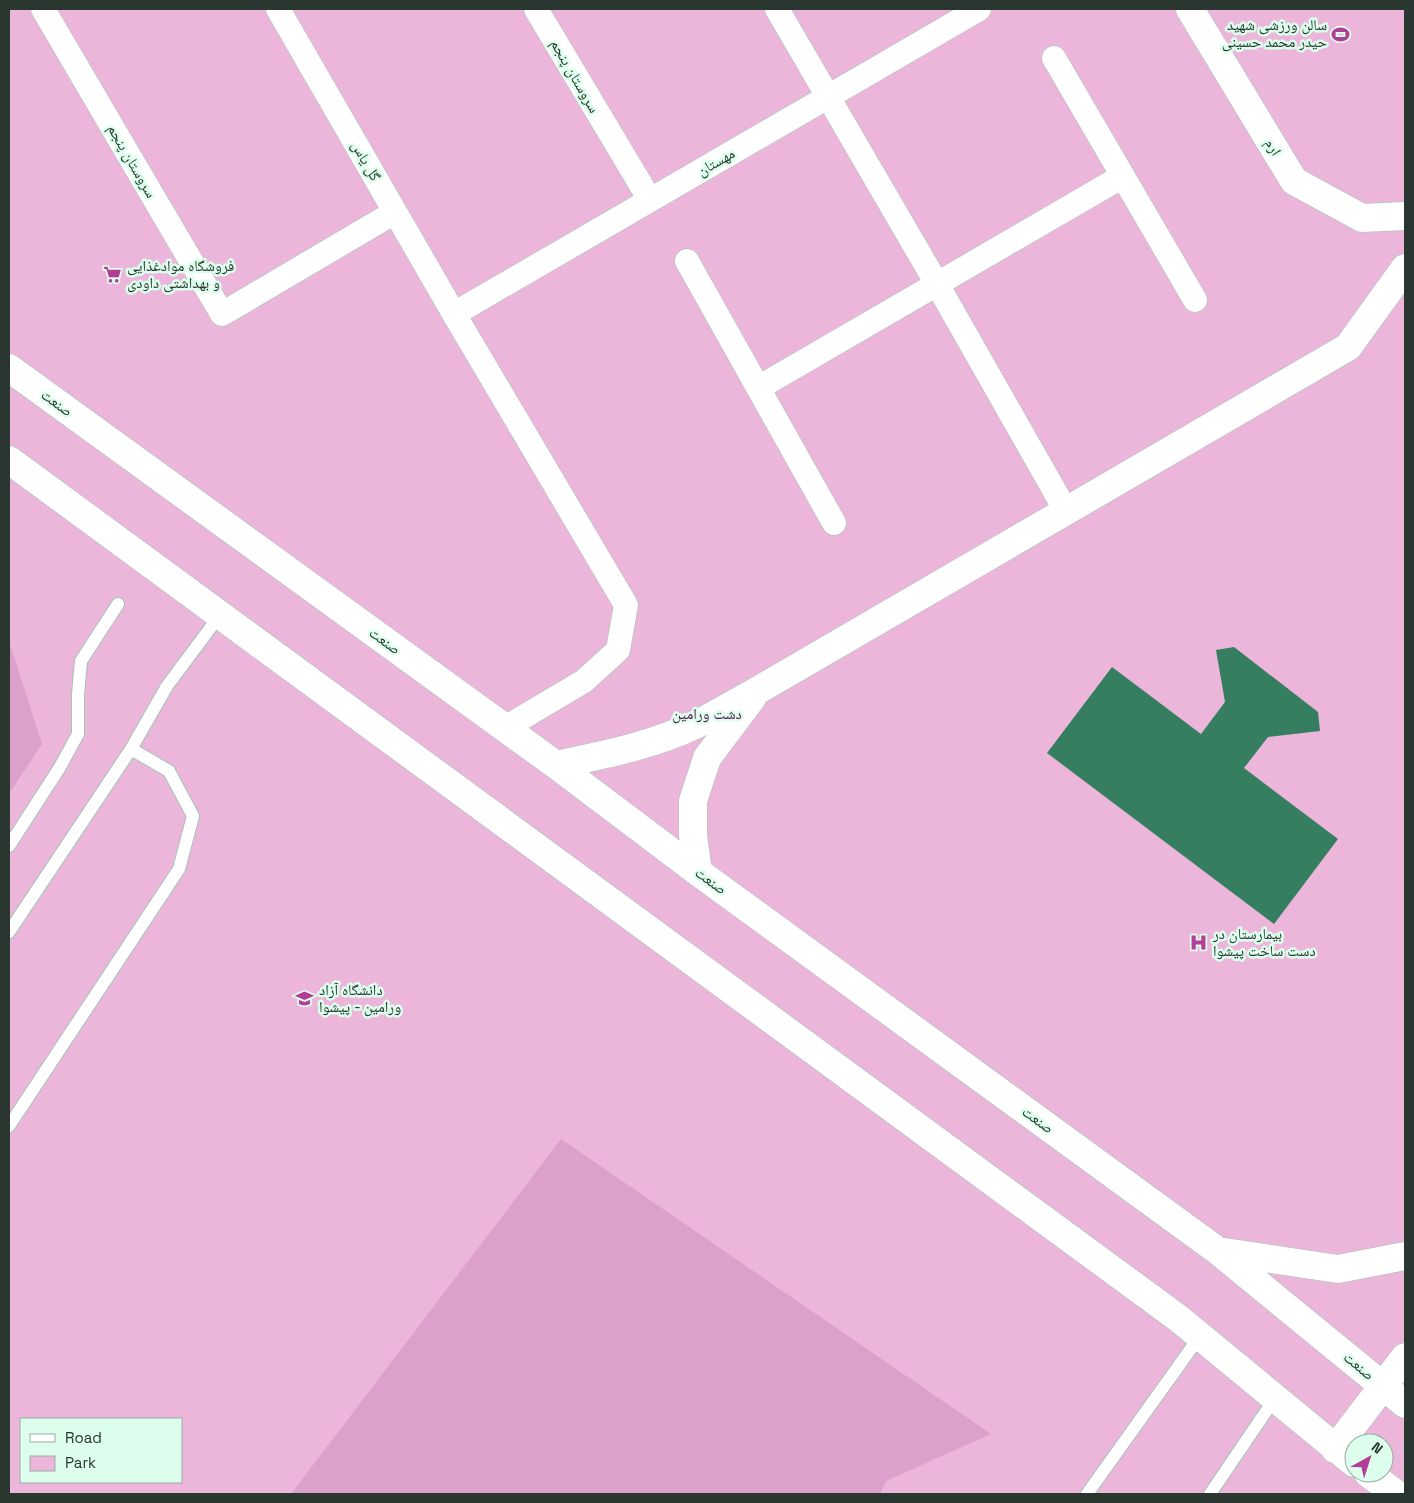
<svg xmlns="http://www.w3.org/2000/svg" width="1414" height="1503" font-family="'Space Grotesk','Noto Naskh Arabic',sans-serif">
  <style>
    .green { fill: #ecb6db; fill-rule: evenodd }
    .forest { fill: #dca1ca }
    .building { fill: #357e60 }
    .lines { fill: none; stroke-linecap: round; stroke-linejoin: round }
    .lane-casing { stroke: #a5c4b4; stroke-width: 14 }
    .street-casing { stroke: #a5c4b4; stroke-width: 25 }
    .secondary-casing { stroke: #a5c4b4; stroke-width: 29 }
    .lane { stroke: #fff; stroke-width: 12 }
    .street { stroke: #fff; stroke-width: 24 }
    .secondary { stroke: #fff; stroke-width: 28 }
    .labels { text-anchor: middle; stroke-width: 5; stroke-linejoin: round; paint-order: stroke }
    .poi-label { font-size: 15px; fill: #2a3630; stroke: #ddfeed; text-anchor: start }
    .street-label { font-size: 15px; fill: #2a3630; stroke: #ddfeed }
    .park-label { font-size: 15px; fill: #581449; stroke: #ddfeed }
  </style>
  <rect width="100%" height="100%" fill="#d0f1e0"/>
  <!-- green -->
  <path class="green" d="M9 9H1405V1494H9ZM21 1419H181V1482H21ZM1354 1443H1384V1473H1354Z"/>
  <!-- forest -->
  <path class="forest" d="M9 641 42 744 9 794Z
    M561 1139 991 1434 886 1481 880 1494H291Z"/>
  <!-- building -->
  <path class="building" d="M1234 647 1318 712 1320 731 1268 737 1244 768 1338 839 1274 924 1047 753 1112 667 1201 734 1225 702 1216 650Z"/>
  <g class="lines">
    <defs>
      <path id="lane" d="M9 846 60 767 78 734V695L81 661 118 604
        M9 932 131 749 167 686 220 615
        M9 1126 179 869 193 816 169 771 131 749
        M1087 1494 1200 1336
        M1210 1494 1275 1398"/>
      <path id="street" d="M43 9 222 314 395 212
        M278 9 454 314 626 605 618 650 584 681 505 728
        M536 9 650 200
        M777 9 937 284 1066 511
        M1054 58 1195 300
        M687 261 834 523
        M454 314 979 9
        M758 388 1123 176"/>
      <path id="secondary" d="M1190 9 1294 181 1362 218 1405 216
        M9 368 556 765 698 872 1218 1251 1405 1404
        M9 460 1178 1318 1354 1463
        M556 765C602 755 651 746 695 725 715 715 735 703 755 692L1348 347 1405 268
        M698 872 693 835V801L707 758 752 698
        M1218 1251 1338 1269 1405 1256
        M1335 1449 1405 1357
        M1368 1473 1396 1494"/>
    </defs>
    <!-- lane casing -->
    <use href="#lane" class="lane-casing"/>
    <!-- street casing -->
    <use href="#street" class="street-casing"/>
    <!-- secondary casing -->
    <use href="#secondary" class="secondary-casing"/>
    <!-- lane -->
    <use href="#lane" class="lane"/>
    <!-- street -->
    <use href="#street" class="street"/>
    <!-- secondary -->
    <use href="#secondary" class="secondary"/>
  </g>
  <!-- icons -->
  <defs>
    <symbol id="stadium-bare" viewBox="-9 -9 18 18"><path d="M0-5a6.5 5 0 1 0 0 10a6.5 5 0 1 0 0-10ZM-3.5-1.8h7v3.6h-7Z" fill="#b23e98" stroke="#ddfeed" stroke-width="2.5" paint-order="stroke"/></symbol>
    <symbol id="supermarket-bare" viewBox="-9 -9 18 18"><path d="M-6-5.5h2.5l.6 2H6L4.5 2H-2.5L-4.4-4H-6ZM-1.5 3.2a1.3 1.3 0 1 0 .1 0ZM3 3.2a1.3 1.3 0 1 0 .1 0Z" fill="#b23e98" stroke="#ddfeed" stroke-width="2.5" paint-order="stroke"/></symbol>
    <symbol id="hospital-bare" viewBox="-9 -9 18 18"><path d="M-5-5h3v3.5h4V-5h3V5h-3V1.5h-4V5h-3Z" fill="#b23e98" stroke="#ddfeed" stroke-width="2.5" paint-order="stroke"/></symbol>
    <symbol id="university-bare" viewBox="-9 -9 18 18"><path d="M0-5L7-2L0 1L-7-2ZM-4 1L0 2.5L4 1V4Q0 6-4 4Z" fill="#b23e98" stroke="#ddfeed" stroke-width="2.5" paint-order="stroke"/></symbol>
  </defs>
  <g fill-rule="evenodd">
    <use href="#stadium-bare" x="1328" y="22" width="25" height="25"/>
    <use href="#supermarket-bare" x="100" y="262" width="25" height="25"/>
    <use href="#hospital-bare" x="1186" y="930" width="25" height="25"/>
    <use href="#university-bare" x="292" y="986" width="25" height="25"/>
  </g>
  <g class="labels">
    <!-- poi labels -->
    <g class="poi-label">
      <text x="1327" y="30" text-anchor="end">سالن ورزشی شهید<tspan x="1327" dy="17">حیدر محمد حسینی</tspan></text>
      <text x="127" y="271">فروشگاه موادغذایی<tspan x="127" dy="17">و بهداشتی داودی</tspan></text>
      <text x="1213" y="939">بیمارستان در<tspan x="1213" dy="17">دست ساخت پیشوا</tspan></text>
      <text x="319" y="995">دانشگاه آزاد<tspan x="319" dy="17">ورامین - پیشوا</tspan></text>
    </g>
    <!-- street labels -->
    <g class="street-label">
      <text transform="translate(575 76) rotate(60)" y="5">سروستان پنجم</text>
      <text transform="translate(1273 147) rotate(59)" y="5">ارم</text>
      <text transform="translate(132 161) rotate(60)" y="5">سروستان پنجم</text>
      <text transform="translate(366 161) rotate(60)" y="5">گل ياس</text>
      <text transform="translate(716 162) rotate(-30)" y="5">مهستان</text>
      <text transform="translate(57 403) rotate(36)" y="5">صنعت</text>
      <text transform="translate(385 641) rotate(36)" y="5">صنعت</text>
      <text transform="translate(711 881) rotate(36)" y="5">صنعت</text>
      <text transform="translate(1038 1120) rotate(36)" y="5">صنعت</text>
      <text transform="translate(1359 1366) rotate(40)" y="5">صنعت</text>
    </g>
    <!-- park labels -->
    <g class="park-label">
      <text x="707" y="719">دشت ورامین</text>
    </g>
  </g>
  <!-- border -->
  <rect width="1414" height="1503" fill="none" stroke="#2a3630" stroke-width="20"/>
  <!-- legend -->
  <rect x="20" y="1418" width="162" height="65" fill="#ddfeed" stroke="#95aea1"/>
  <rect x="30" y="1434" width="25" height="8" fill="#ffffff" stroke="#95aea1"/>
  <text x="65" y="1443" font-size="15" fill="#2a3630">Road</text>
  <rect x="30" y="1456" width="25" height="15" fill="#ecb6db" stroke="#95aea1"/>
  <text x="65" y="1468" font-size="15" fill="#2a3630">Park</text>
  <!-- north arrow -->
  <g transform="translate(1369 1458) rotate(39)"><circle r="24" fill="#ddfeed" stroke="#95aea1"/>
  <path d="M0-4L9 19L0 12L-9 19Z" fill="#b23e98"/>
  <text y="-8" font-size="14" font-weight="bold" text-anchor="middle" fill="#2a3630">N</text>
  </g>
</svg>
